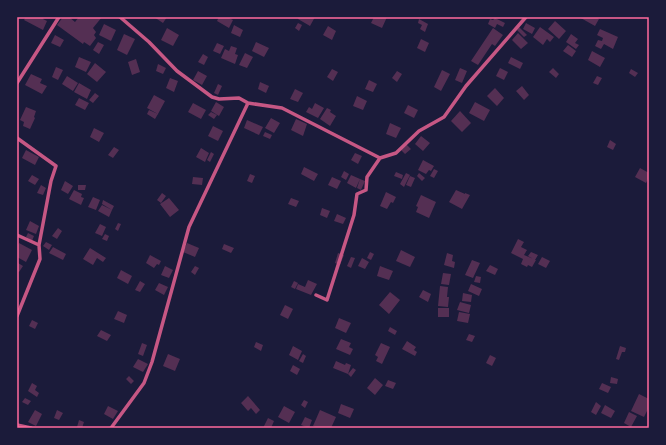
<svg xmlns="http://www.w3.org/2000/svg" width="666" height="445" font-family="'Space Grotesk',sans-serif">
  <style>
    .building { fill: #542f53 }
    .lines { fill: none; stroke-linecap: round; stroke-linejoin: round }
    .minor { stroke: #c65784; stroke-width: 3.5 }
    .neatline { fill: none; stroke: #ff6b9d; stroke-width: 1.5 }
  </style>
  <rect width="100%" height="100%" fill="#1b1b3a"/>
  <!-- building -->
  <path class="building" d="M26 17H44L43 19 47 21 43 30 24 20Z
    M63 17H69L75 22 79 17H102L93 28 96 32 94 35 96 38 90 46 84 42 83 44 57 25Z
    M154 17H167L163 23Z
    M219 17H227L233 20 229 28 217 21Z
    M299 17H315L310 26 298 19Z
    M374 17H387L382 28 371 23Z
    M579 17H596L599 19 595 26Z
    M495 18 505 23 503 27 497 24 495 28 488 24 490 19 493 20Z
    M419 19 428 24 425 32 420 29 422 25 418 23Z
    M555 21 566 31 559 39 548 29Z
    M298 23 302 25 299 31 295 28Z
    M526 23 535 28 532 34 523 29Z
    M104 24 116 30 111 41 99 35Z
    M234 25 243 30 240 37 231 33Z
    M328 26 336 31 332 40 323 35Z
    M519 27 527 35 524 37 517 30Z
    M540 27 554 37 550 42 547 39 543 45 533 37Z
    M167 28 179 35 173 46 161 40Z
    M493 28 503 35 495 46 492 44 478 65 471 61Z
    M600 29 618 37 613 49 604 44 601 49 595 46 598 40 602 41 603 38 597 35Z
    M518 33 528 43 521 49 512 40Z
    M124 34 135 39 127 55 117 50Z
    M571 34 578 39 575 43 579 45 576 49 566 42Z
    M55 35 64 40 60 47 51 43Z
    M421 39 429 43 425 52 417 48Z
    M98 42 104 45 99 54 93 50Z
    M256 42 269 48 264 57 252 51Z
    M217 43 224 46 220 54 213 51Z
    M568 45 576 51 572 57 563 51Z
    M231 46 237 48 235 54 238 55 235 64 221 58 225 49 229 51Z
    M592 51 605 58 600 67 588 60Z
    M245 53 253 57 247 68 239 65Z
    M203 54 208 57 204 65 198 62Z
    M79 57 91 62 86 72 75 67Z
    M511 57 523 63 520 69 508 63Z
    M136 59 140 72 132 75 128 62Z
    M95 63 106 72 97 82 87 74Z
    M158 64 166 68 163 74 156 71Z
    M56 67 63 70 58 80 52 77Z
    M460 68 467 71 462 83 455 80Z
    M500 68 508 72 504 80 496 76Z
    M553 68 559 74 556 78 549 72Z
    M332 69 338 72 333 81 327 77Z
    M631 69 638 73 635 77 629 73Z
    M442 70 450 74 441 91 434 87Z
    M198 71 207 76 202 85 193 80Z
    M397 71 402 74 397 82 392 78Z
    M31 74 42 79 40 83 47 86 42 94 25 85Z
    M67 76 78 83 73 91 62 84Z
    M597 76 602 78 598 85 593 83Z
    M170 78 178 81 174 92 166 88Z
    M369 80 377 84 373 92 365 89Z
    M260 82 269 86 266 93 258 89Z
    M79 83 91 90 87 99 74 92Z
    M218 84 222 86 218 95 214 93Z
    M522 86 529 95 524 100 516 91Z
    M495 88 504 98 497 106 487 96Z
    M295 89 303 93 298 102 290 99Z
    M95 93 99 96 93 103 89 100Z
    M154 95 165 101 158 114 147 108Z
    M357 96 367 101 363 110 353 106Z
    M79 98 89 103 85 110 75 105Z
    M216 102 224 107 219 116 211 111Z
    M475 102 490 110 484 121 469 113Z
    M193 103 206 110 201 119 188 112Z
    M315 103 324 108 318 118 306 112 309 107 312 109Z
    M408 105 418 110 414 118 404 113Z
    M26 107 36 111 34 117 35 118 30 129 23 126 24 122 20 120Z
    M327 108 331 110 330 112 336 116 330 126 320 119Z
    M149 110 158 114 155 119 147 114Z
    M460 111 471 123 462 132 451 121Z
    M211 112 217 115 214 119 208 115Z
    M271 118 280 123 274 133 265 128Z
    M296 119 307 124 303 136 291 130Z
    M247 120 263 127 259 135 244 128Z
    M390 123 401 128 396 138 386 134Z
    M213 126 223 131 218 141 208 136Z
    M94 128 104 133 99 142 90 137Z
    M265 132 272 135 270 139 263 136Z
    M421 136 430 143 423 151 415 144Z
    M610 140 616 144 613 150 607 147Z
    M406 144 411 149 405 154 401 150Z
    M114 147 119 150 113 158 108 155Z
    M201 148 209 153 205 162 196 157Z
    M26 150 39 157 35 165 22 158Z
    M211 152 214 154 210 162 207 160Z
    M355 153 362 156 358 164 351 160Z
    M423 160 434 166 431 171 429 170 426 174 418 170Z
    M304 167 318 174 314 181 301 174Z
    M640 168 649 173V177L646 183 635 177Z
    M434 169 438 171 434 178 430 176Z
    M344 171 349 174 346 180 341 177Z
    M396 172 403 175 402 179 394 176Z
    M406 173 410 175 404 187 400 184Z
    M419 173 425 178 422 181 417 176Z
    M250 174 255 176 252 183 247 181Z
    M32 175 39 179 35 185 28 181Z
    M351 175 360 179 356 188 347 183Z
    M410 176 415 178 411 187 406 185Z
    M193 177 203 178 202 185 192 184Z
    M332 177 341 181 337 189 328 185Z
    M360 179 365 181 361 190 357 188Z
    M65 181 73 186 68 194 61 190Z
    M41 185 46 188 43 195 37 193Z
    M78 185H86L85 190H78Z
    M74 190 82 194 81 197 84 198 81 205 69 199Z
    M456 190 465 194V193L470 195 462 209 449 202Z
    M386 192 396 197 393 203 391 202 387 209 380 206Z
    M162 193 166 196 161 203 157 200Z
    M421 195 436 202 429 218 416 212 418 207 416 206Z
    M93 197 100 200 96 210 88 207Z
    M169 198 179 210 170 217 160 204Z
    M291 198 299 201 296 207 288 204Z
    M103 200 114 206 112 210 102 204Z
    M102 205 112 210 109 217 98 211Z
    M322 208 330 211 327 218 320 215Z
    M337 214 346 218 343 224 334 221Z
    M30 221 39 226 36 234 26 230Z
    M118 223 121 224 118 231 115 229Z
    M100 224 106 227 102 236 95 233Z
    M58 228 62 231 57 239 52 236Z
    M28 233 34 236 32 241 26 237Z
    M105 234 109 236 107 241 102 239Z
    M518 239 524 242 521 247 527 250 524 255 536 260 532 267 528 265 527 267 521 264 523 259 511 253Z
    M46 242 52 245 49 250 43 246Z
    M19 243 32 250 26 262 17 257V247Z
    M187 243 199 248 195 257 183 252Z
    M224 244 234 248 231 253 222 249Z
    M53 247 66 254 63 260 49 253Z
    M90 248 106 258 103 262 97 258 93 265 83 259Z
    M401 250 415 257 410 267 396 261Z
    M370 252 374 254 371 260 367 258Z
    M531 252 538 255 535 260 528 256Z
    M338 253 344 255 340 265 335 263Z
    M447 253 453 255 452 261 455 262 454 268 444 265Z
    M150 255 161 261 159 265 157 264 154 268 146 263Z
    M351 257 355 258 351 268 347 266Z
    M542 257 550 261 546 268 538 264Z
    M362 258 369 262 365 269 358 266Z
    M472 260 480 263 473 278 465 275Z
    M18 263 23 266 19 272 17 271Z
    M490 265 498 269 495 275 486 271Z
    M165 266 173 270 169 278 161 275Z
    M195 266 199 268 195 275 191 272Z
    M380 266 393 271 389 280 377 276Z
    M121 270 132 276 128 284 117 278Z
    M443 273 451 274 449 285 441 284Z
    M476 276 481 277 480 283 474 282Z
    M308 280 317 284 311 295 296 289 298 284 305 287Z
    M140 281 145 284 140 292 135 290Z
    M294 281 298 283 295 289 291 287Z
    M159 283 168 287 164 295 155 290Z
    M471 284 482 289 479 296 468 291Z
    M440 286 448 287 447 297H449L448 307 438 306Z
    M423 290 431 294 428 302 419 297Z
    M390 292 400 300 389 314 379 305Z
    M463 293 472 295 471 302 462 301Z
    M460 302 471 305 469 313 457 310Z
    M285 305 293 309 288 319 280 315Z
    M438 308H449V317H438Z
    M118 311 127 315 124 323 114 319Z
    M459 312 470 314 468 323 457 321Z
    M339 318 351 323 346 333 335 328Z
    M32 320 38 323 35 329 29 326Z
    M390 327 397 331 395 335 388 331Z
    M101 330 111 335 107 341 97 336Z
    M469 334 475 336 472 342 466 340Z
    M341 339 351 343 349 347 353 349 350 355 336 349Z
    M407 341 416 347 414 350 417 352 415 356 402 349Z
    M256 342 263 345 261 351 254 347Z
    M142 343 147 345 143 356 138 354Z
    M381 343 390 347 382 364 376 361 378 357 375 355Z
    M293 346 302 351 298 360 289 355Z
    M620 346 626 348 625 352H622L619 360 616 359Z
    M168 354 180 359 175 371 163 366Z
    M303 354 306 356 303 363 299 361Z
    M490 355 496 358 492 366 486 363Z
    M138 359 148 364 143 372 133 367Z
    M336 361 345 365 346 363 351 365 348 374 333 368Z
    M293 365 300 369 297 375 290 371Z
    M353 368 356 370 351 377 348 374Z
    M129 376 134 381 131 384 126 379Z
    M611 377 618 379 617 384 610 383Z
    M375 378 383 385 375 395 367 388Z
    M388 380 396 383 393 389 385 386Z
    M32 383 37 386 35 390 39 393 37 397 28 391Z
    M602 383 611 387 608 393 599 389Z
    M639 394 649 399V407L644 417 631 411Z
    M248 396 260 410 256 414 251 408 248 411 241 403Z
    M25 398 31 401 28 405 22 402Z
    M304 400 308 402 305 408 301 405Z
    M596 402 601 406 596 415 591 412Z
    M341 404 354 409 350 418 338 413Z
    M605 405 615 411 611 418 601 413Z
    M108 406 118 411 113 419 104 414Z
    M284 406 295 412 289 423 278 417Z
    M35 410 42 414 36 426 28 422Z
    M57 410 63 413 59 420 54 418Z
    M320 410 336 417 331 428H318L313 426Z
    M629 412 637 416 631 427 624 423Z
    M305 417 312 420 309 428 301 425Z
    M268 418 274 421 271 428H263Z
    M79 420 84 422 82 428 77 427Z"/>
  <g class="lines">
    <!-- minor -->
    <path class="minor" d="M120 17 149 42 177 71 212 97 219 99 239 98 248 103 282 108 380 158
      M17 83 59 17
      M17 138 56 166 51 181 39 245
      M17 235 39 245 40 259 17 316
      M316 295 327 300 354 215 357 194 366 190 367 177 380 158 396 153 419 131 444 117 466 86 526 17
      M17 425 31 428
      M111 428 144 383 152 362 189 227 248 103"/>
  </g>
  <!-- border -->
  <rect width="666" height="445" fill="none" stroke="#1b1b3a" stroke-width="36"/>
  <rect x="18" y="18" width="630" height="409" class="neatline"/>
</svg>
